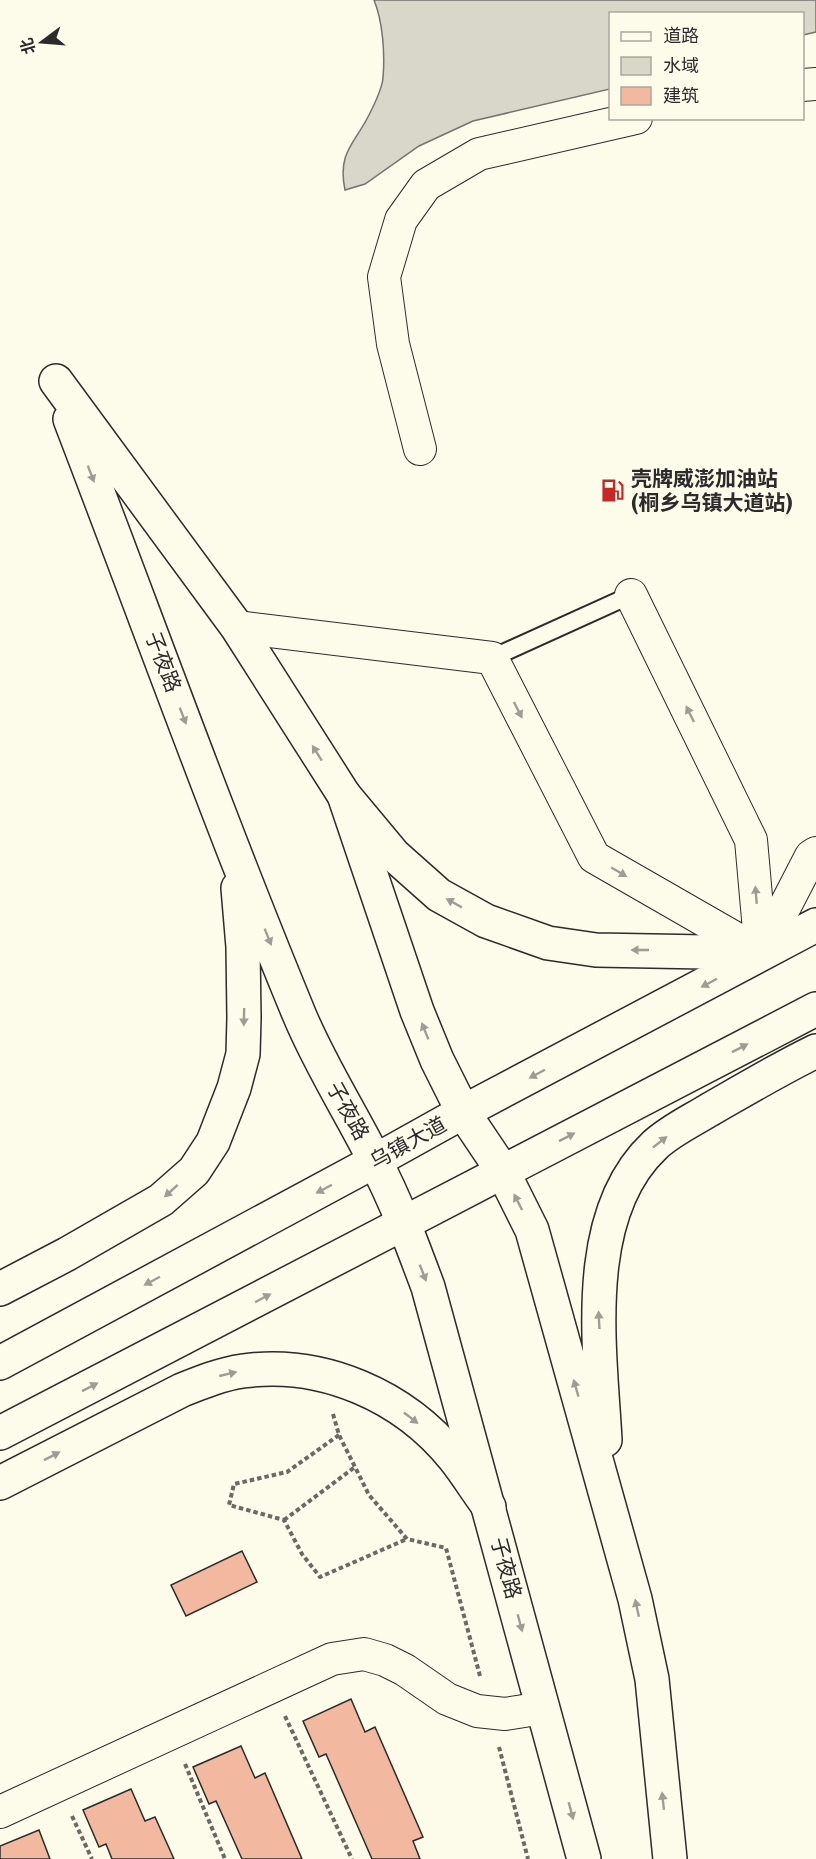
<svg xmlns="http://www.w3.org/2000/svg" width="816" height="1859" font-family="Literata,'Noto Sans SC',serif">
  <style>
    .water { fill: #d8d7c9; stroke: #74746e; stroke-width: 1.5 }
    .building { fill: #f2b8a0; stroke: #2b2b2b; stroke-width: 1.5 }
    .lines { fill: none; stroke-linecap: round; stroke-linejoin: round }
    .lane-casing { stroke: #2b2b2b; stroke-width: 20 }
    .street-casing { stroke: #2b2b2b; stroke-width: 34 }
    .secondary-casing { stroke: #2b2b2b; stroke-width: 36 }
    .primary-casing { stroke: #2b2b2b; stroke-width: 36 }
    .path { stroke: #6a6964; stroke-width: 4; stroke-dasharray: 4.5 3; stroke-linecap: butt }
    .lane { stroke: #fdfbea; stroke-width: 16 }
    .street { stroke: #fdfbea; stroke-width: 32 }
    .secondary { stroke: #fdfbea; stroke-width: 33 }
    .primary { stroke: #fdfbea; stroke-width: 33 }
    .oneway { fill: #9e9d94 }
    .labels { text-anchor: middle; stroke-width: 4.5; stroke-linejoin: round; paint-order: stroke }
    .poi-label { font-size: 21px; font-weight: bold; fill: #2b2b2b; stroke: #fdfbea; text-anchor: start }
    .street-label { font-size: 21px; fill: #2b2b2b; stroke: #fdfbea }
  </style>
  <rect width="100%" height="100%" fill="#fdfbea"/>
  <!-- water -->
  <path class="water" d="M374 0H816V32L803 35 802 14H610V89L473 121 419 146 365 184 345 190C337 152 355 144 370 113 375 103 382 89 383 78 385 54 383 22 374 0Z"/>
  <!-- building -->
  <path class="building" d="M242 1551 257 1582 186 1616 171 1585Z
    M351 1699 365 1732 375 1727 423 1837 413 1841 420 1859H372L326 1754 319 1757 303 1721Z
    M241 1746 255 1778 265 1773 302 1859H242L216 1801 209 1804 193 1767Z
    M131 1789 145 1821 155 1817 174 1859H112L106 1844 99 1847 83 1810Z
    M39 1830 50 1859H0V1846Z"/>
  <g class="lines">
    <defs>
      <path id="lane" d="M492 658 631 595"/>
      <path id="street" d="M802 85 816 84
        M420 449 393 344 384 277 401 220 426 185 479 154 636 118
        M631 595 751 840 761 953
        M237 627 492 658 594 857 761 953
        M761 953 811 856 816 853
        M0 1812 332 1659 364 1654 385 1660 405 1670 447 1699 477 1711 505 1714 543 1708"/>
      <path id="secondary" d="M56 381 237 627 344 795 417 1011 437 1060 463 1112 502 1170 532 1230 635 1599 652 1679 670 1859
        M70 419C146 617 218 818 299 1014 320 1065 350 1111 375 1161 396 1201 412 1244 428 1287L584 1859
        M0 1289 67 1254 161 1200 194 1171 213 1142 234 1088 243 1054 244 1018 243 947 238 888
        M605 1440C600 1348 580 1215 655 1145 670 1131 691 1121 709 1110 744 1090 779 1069 816 1051"/>
      <path id="primary" d="M344 795 394 855 439 895 486 921 548 943 596 950 761 953
        M0 1363 375 1161 463 1112 816 925
        M0 1433C273 1294 543 1148 816 1009
        M0 1483 182 1390C202 1382 222 1374 243 1371 323 1360 404 1396 454 1458 466 1473 477 1491 489 1507"/>
    </defs>
    <!-- lane casing -->
    <use href="#lane" class="lane-casing"/>
    <!-- street casing -->
    <use href="#street" class="street-casing"/>
    <!-- secondary casing -->
    <use href="#secondary" class="secondary-casing"/>
    <!-- primary casing -->
    <use href="#primary" class="primary-casing"/>
    <!-- path -->
    <path class="path" d="M333 1414 339 1435 369 1495 407 1539 446 1548 480 1676
      M339 1435 287 1472 234 1484 229 1505 284 1520 302 1554 320 1577 407 1539
      M284 1520 355 1467
      M285 1716 352 1859
      M499 1747 528 1859
      M185 1764 225 1859
      M72 1816 92 1859"/>
    <!-- lane -->
    <use href="#lane" class="lane"/>
    <!-- street -->
    <use href="#street" class="street"/>
    <!-- secondary -->
    <use href="#secondary" class="secondary"/>
    <!-- primary -->
    <use href="#primary" class="primary"/>
  </g>
  <!-- one-way arrows -->
  <defs><path id="oneway-solid" d="M-6-.8H1V-3.2L6.5 0L1 3.2V.8H-6Z" transform="scale(1.5)"/></defs>
  <g class="oneway">
    <use href="#oneway-solid" transform="translate(91 474) rotate(69)"/>
    <use href="#oneway-solid" transform="translate(518 710) rotate(63)"/>
    <use href="#oneway-solid" transform="translate(690 714) rotate(-116)"/>
    <use href="#oneway-solid" transform="translate(183 716) rotate(69)"/>
    <use href="#oneway-solid" transform="translate(317 753) rotate(-122)"/>
    <use href="#oneway-solid" transform="translate(619 872) rotate(30)"/>
    <use href="#oneway-solid" transform="translate(756 895) rotate(-95)"/>
    <use href="#oneway-solid" transform="translate(454 903) rotate(-151)"/>
    <use href="#oneway-solid" transform="translate(268 937) rotate(68)"/>
    <use href="#oneway-solid" transform="translate(640 950) rotate(180)"/>
    <use href="#oneway-solid" transform="translate(709 983) rotate(152)"/>
    <use href="#oneway-solid" transform="translate(244 1017) rotate(91)"/>
    <use href="#oneway-solid" transform="translate(425 1031) rotate(-112)"/>
    <use href="#oneway-solid" transform="translate(740 1048) rotate(-27)"/>
    <use href="#oneway-solid" transform="translate(537 1074) rotate(152)"/>
    <use href="#oneway-solid" transform="translate(567 1137) rotate(-27)"/>
    <use href="#oneway-solid" transform="translate(660 1142) rotate(-38)"/>
    <use href="#oneway-solid" transform="translate(324 1189) rotate(152)"/>
    <use href="#oneway-solid" transform="translate(171 1191) rotate(138)"/>
    <use href="#oneway-solid" transform="translate(518 1202) rotate(-117)"/>
    <use href="#oneway-solid" transform="translate(423 1273) rotate(69)"/>
    <use href="#oneway-solid" transform="translate(152 1281) rotate(152)"/>
    <use href="#oneway-solid" transform="translate(263 1298) rotate(-28)"/>
    <use href="#oneway-solid" transform="translate(599 1320) rotate(-93)"/>
    <use href="#oneway-solid" transform="translate(228 1374) rotate(-13)"/>
    <use href="#oneway-solid" transform="translate(90 1387) rotate(-27)"/>
    <use href="#oneway-solid" transform="translate(576 1388) rotate(-106)"/>
    <use href="#oneway-solid" transform="translate(411 1418) rotate(38)"/>
    <use href="#oneway-solid" transform="translate(52 1456) rotate(-27)"/>
    <use href="#oneway-solid" transform="translate(637 1608) rotate(-102)"/>
    <use href="#oneway-solid" transform="translate(520 1623) rotate(75)"/>
    <use href="#oneway-solid" transform="translate(663 1801) rotate(-96)"/>
    <use href="#oneway-solid" transform="translate(571 1811) rotate(75)"/>
  </g>
  <!-- icons -->
  <defs>
    <symbol id="fuel-bare" viewBox="-9 -9 18 18"><path d="M-5.5-6h7V0h2V4h1.3V-2.5L3-4.5l.8-.8L6-3V5H2.5V1h-1V6h-7ZM-4.2-4.7v3.2H.2V-4.7Z" fill="#c62828" stroke="#fdfbea" stroke-width="2.5" paint-order="stroke"/></symbol>
  </defs>
  <g fill-rule="evenodd">
    <use href="#fuel-bare" x="596" y="474" width="33" height="33"/>
  </g>
  <g class="labels">
    <!-- poi labels -->
    <g class="poi-label">
      <text x="631" y="486">壳牌威澎加油站<tspan x="631" dy="24">(桐乡乌镇大道站)</tspan></text>
    </g>
    <!-- street labels -->
    <g class="street-label">
      <text transform="translate(163 662) rotate(69)" y="7">子夜路</text>
      <text transform="translate(348 1111) rotate(61)" y="7">子夜路</text>
      <text transform="translate(408 1143) rotate(-29)" y="7">乌镇大道</text>
      <text transform="translate(506 1568) rotate(75)" y="7">子夜路</text>
    </g>
  </g>
  <!-- legend -->
  <rect x="609" y="12" width="195" height="108" fill="#fdfbea" stroke="#a9a89e" stroke-width="1.5"/>
  <rect x="621" y="32" width="30" height="9" fill="#fdfbea" stroke="#a9a89e" stroke-width="1.5"/>
  <text x="663" y="42" font-size="18" fill="#2b2b2b">道路</text>
  <rect x="621" y="57" width="30" height="18" fill="#d8d7c9" stroke="#a9a89e" stroke-width="1.5"/>
  <text x="663" y="72" font-size="18" fill="#2b2b2b">水域</text>
  <rect x="621" y="87" width="30" height="18" fill="#f2b8a0" stroke="#a9a89e" stroke-width="1.5"/>
  <text x="663" y="102" font-size="18" fill="#2b2b2b">建筑</text>
  <!-- north arrow -->
  <g transform="translate(42 42) rotate(254)" stroke="#fdfbea" stroke-width="4.5" paint-order="stroke">
  <path d="M0-4.5L10 22L0 15L-10 22Z" fill="#2b2b2b"/>
  <text y="-9" font-size="16" font-weight="bold" text-anchor="middle" fill="#2b2b2b">北</text>
  </g>
</svg>
